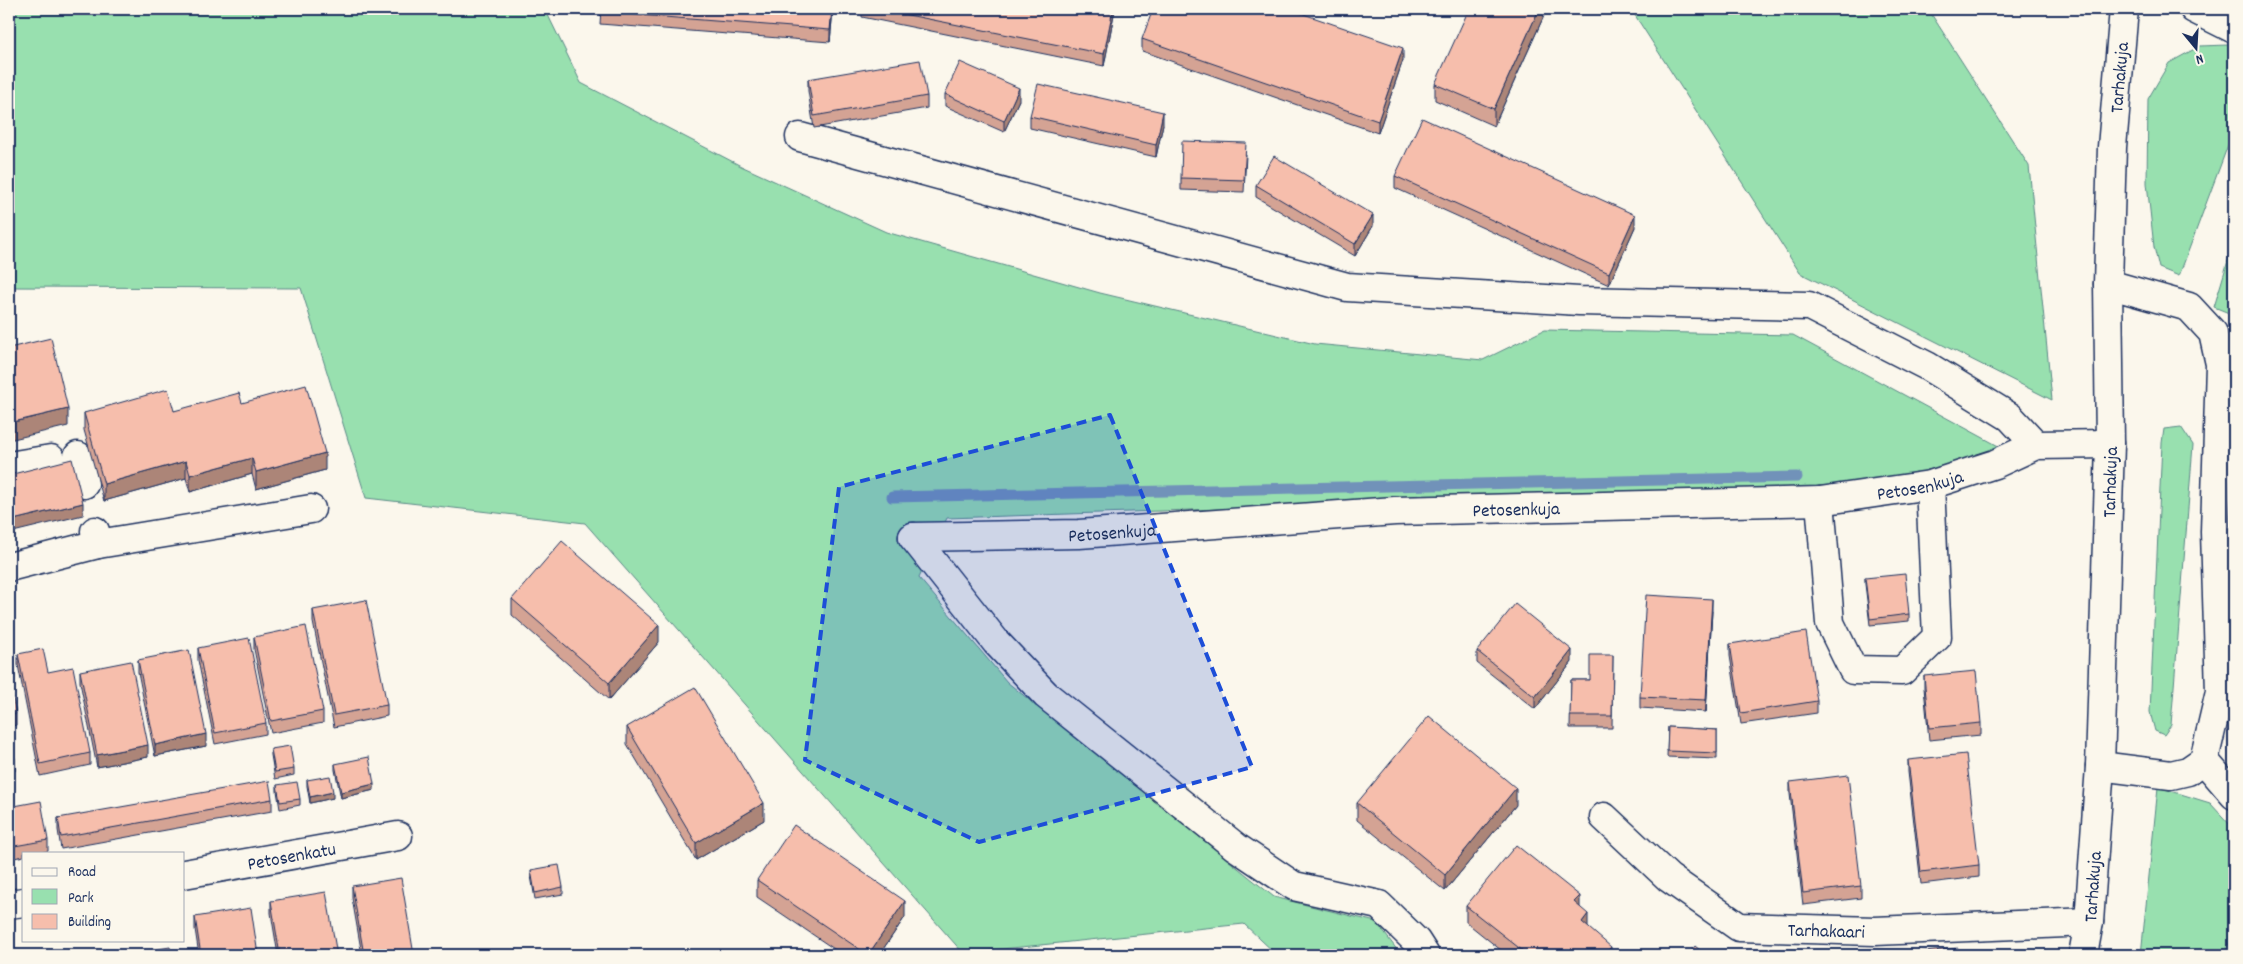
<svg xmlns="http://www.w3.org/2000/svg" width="2243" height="964" font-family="Dekko,sans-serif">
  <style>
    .green { fill: #98e0af; stroke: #5a8886 }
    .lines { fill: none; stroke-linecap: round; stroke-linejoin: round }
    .stream { stroke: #7192b9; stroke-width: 11 }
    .minor-casing { stroke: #1b2f5e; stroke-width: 31 }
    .minor { stroke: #fbf7ec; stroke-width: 28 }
    .wall { fill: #d4a394; stroke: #1b2f5e }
    .shaded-wall { fill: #ac8578; stroke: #1b2f5e }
    .building { fill: #f6beac; stroke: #1b2f5e }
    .marked { fill: #1d4ed8; fill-opacity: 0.2; stroke: #1d4ed8; stroke-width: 4; stroke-dasharray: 10 6; stroke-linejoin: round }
    .labels { text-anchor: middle; stroke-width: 4; stroke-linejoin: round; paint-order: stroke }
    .street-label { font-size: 19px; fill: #1b2f5e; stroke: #fbf7ec }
  </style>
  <rect width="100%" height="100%" fill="#fbf7ec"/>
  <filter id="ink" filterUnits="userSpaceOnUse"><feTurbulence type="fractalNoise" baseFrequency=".02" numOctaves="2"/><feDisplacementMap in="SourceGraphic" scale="10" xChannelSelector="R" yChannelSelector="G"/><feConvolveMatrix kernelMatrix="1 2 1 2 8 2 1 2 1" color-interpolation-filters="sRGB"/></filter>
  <g filter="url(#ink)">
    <!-- green -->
    <path class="green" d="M9 9H545L581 83 741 166 886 232 1100 293 1315 344 1483 360 1544 330 1793 335 2017 456 1832 489 947 518 919 578 1007 682 1274 897 1376 922 1401 955H1277L1244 924 963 953 585 523 366 498 301 288 9 287Z
      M1631 9H1928L2029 166 2052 400 1800 273Z
      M2228 45 2234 46V129L2179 276 2159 268 2154 247 2147 183 2148 99 2169 63 2200 46Z
      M2234 241V315L2214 307Z
      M2181 427 2193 445 2171 725 2164 735 2155 731 2150 712 2162 443 2164 429Z
      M2158 787 2210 803 2234 829V931L2224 955H2141Z"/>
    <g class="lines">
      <!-- stream -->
      <path class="stream" d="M892 497 1797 477"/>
      <defs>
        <g id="minor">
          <path d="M2194 9 2234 29"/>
          <path d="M800 137 1347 287 1579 301 1809 306 1927 366 2010 417 2036 445"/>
          <path d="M78 456 84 484"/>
          <path d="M9 466 51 459"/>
          <path d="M1820 501 1830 623 1853 670 1902 671 1937 637 1930 485"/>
          <path d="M95 531 98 544 311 509"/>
          <path id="s1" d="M913 537 1079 534 1395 511 1820 501 1930 485 1995 464 2036 445 2110 444"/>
          <path d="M913 537 996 642 1046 695 1236 847 1294 886 1379 905 1416 941 1425 955"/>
          <path d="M9 567 98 544"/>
          <path d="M2204 760 2234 795"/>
          <path d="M2100 766 2171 775 2188 771 2204 760 2220 692 2215 532 2220 364 2213 333 2189 307 2108 284"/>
          <path id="s2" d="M1604 817 1669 878 1739 927 1875 931 2089 922"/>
          <path id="s3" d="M184 874 398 836"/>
          <path d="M9 904 24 902"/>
          <path id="s4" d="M2083 955 2089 922 2100 766 2110 444 2108 284 2112 147 2124 9"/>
        </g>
      </defs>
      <!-- minor casing -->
      <use href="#minor" class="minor-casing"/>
      <!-- minor -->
      <use href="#minor" class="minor"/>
    </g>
    <!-- wall -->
    <path class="wall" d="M601 9H833L830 42 600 24Z
      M862 9H1115L1104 66 862 17Z
      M1547 9 1494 126 1435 100V84Z
      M1142 39 1403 60 1378 133 1142 51Z
      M808 79 927 96V108L814 128 808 91Z
      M945 94 1019 100 1004 132 945 106Z
      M1030 116 1163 124 1156 157 1030 128Z
      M1246 155 1244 192 1181 190V178Z
      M1395 176 1635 227 1609 285 1395 188Z
      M1256 185 1373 226 1355 256 1256 197Z
      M242 403 325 470 256 489 252 474 190 492 186 478 104 501 84 430V413L174 411Z
      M2234 575V630L2229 629Z
      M1865 578 1909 614V621L1870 625 1865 584Z
      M512 599 659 642 609 700 512 615Z
      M313 610 387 705V716L334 727 313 622Z
      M1712 611 1706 712 1640 708V697Z
      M254 637 323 711V723L271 733 254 649Z
      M1730 644 1817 701V713L1741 724 1730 656Z
      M198 648 266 723V734L215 744 198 660Z
      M1477 651 1572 662 1535 709 1477 663Z
      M18 654 48 672 90 753V765L40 776 18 665Z
      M1613 655 1612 728H1570L1571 680H1590Z
      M138 660 206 746 155 756 138 672Z
      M80 671 148 757 97 767 80 682Z
      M1924 676 1981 723V735L1929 740 1924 688Z
      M9 678 16 714V725L9 727Z
      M627 727 764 820 696 860 627 744Z
      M1668 727 1717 730V759L1667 757Z
      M271 749 294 769V775L275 779 271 755Z
      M1908 760 1979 865V877L1921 884 1908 772Z
      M335 764 374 790 341 798 335 770Z
      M307 780 333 798 310 803 307 786Z
      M1790 782 1861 886V898L1803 905 1790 794Z
      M277 785 300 799V805L280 809 277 791Z
      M272 799V811L61 849 58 830V818Z
      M1357 803 1516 805 1445 891 1357 820Z
      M9 807 48 840V851L41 853H24V856L9 859Z
      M531 870 563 887V894L535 899 531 876Z
      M757 880 905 917 879 955H843L757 897Z
      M352 886 414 955H362L352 898Z
      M271 901 337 955H278L271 913Z
      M1466 906 1580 907 1588 928 1611 955H1507L1466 922Z
      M195 917 258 955H199L195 929Z"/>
    <!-- shaded-wall -->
    <path class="shaded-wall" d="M832 9H833L830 42V30Z
      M1113 9H1115L1104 66V54Z
      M1539 9H1547L1494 126V109Z
      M1403 48V60L1378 133V121Z
      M1019 88V100L1004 132V121Z
      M1163 112V124L1156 157V145Z
      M1373 215V226L1355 256V244Z
      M1635 215V227L1609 285V273Z
      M68 409V426L9 440V423Z
      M325 453V470L256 489V472Z
      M252 458V474L190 492V475Z
      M186 461V478L104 501V484Z
      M83 503V515L9 533V521Z
      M1712 599V611L1706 712V700Z
      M659 625V642L609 700V683Z
      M1572 650V662L1535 709V697Z
      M206 734V746L155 756V745Z
      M148 745V757L97 767V755Z
      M15 759V771L9 772V760Z
      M374 784V790L341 798V792Z
      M1516 788V805L1445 891V875Z
      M333 792V798L310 803V797Z
      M764 803V820L696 860V843Z
      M1580 896V913L1574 902Z
      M905 901V917L879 955H868Z
      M1588 914V931L1582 922Z
      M1611 947V955H1604Z"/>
    <!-- building -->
    <path class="building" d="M601 9H832L830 30 600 12Z
      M878 9H1113L1104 54Z
      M1153 9H1289L1403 48 1378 121 1142 39Z
      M1469 9H1539L1494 109 1435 84Z
      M920 60 927 96 814 116 808 79Z
      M960 62 1019 88 1004 121 945 94Z
      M1038 84 1163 112 1156 145 1030 116Z
      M1422 118 1635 215 1609 273 1395 176Z
      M1182 141 1246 143 1244 180 1181 178Z
      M1274 156 1373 215 1355 244 1256 185Z
      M51 338 68 409 9 423V348Z
      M306 385 325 453 256 472 252 458 190 475 186 461 104 484 84 413 168 389 174 411 239 393 242 403Z
      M72 459 83 503 9 521V475Z
      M562 541 659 625 609 683 512 599Z
      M1905 574 1909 614 1870 619 1865 578Z
      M2233 575H2234V623H2229Z
      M1646 595 1712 599 1706 700 1640 697Z
      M366 600 387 705 334 715 313 610Z
      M1515 604 1572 650 1535 697 1477 651Z
      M306 626 323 711 271 721 254 637Z
      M1806 632 1817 701 1741 713 1730 644Z
      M249 638 266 723 215 733 198 648Z
      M43 649 48 672 73 667 90 753 40 764 18 654Z
      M189 650 206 734 155 745 138 660Z
      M1590 655H1613L1612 716H1570L1571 680H1590Z
      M131 661 148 745 97 755 80 671Z
      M1976 671 1981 723 1929 728 1924 676Z
      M9 678 16 714 9 715Z
      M695 687 764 803 696 843 627 727Z
      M1429 716 1516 788 1445 875 1357 803Z
      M1668 727 1717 730V753L1667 751Z
      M9 730 15 759 9 760Z
      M290 746 294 769 275 772 271 749Z
      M1966 754 1979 865 1921 872 1908 760Z
      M369 757 374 784 341 792 335 764Z
      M1848 775 1861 886 1803 893 1790 782Z
      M330 776 333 792 310 797 307 780Z
      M269 781 272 799 61 837 58 818Z
      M297 782 300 799 280 802 277 785Z
      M41 801 48 840 9 847V807Z
      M794 825 905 901 868 955 757 880Z
      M1516 845 1580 896 1574 902 1588 914 1582 922 1611 947 1604 955H1528L1466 906Z
      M559 865 563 887 535 893 531 870Z
      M401 878 414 955H364L352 886Z
      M326 892 337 955H280L271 901Z
      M251 908 258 955H201L195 917Z
      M1695 946 1706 955H1688Z
      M170 947 171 955H122Z
      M1958 948 1959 955H1909V954Z
      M1652 950 1658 955H1648Z"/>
  </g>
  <!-- marked area -->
  <path class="marked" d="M1110 415 1252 767 979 842 805 760 839 487Z"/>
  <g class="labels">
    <!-- street labels -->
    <g class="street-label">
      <text dy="7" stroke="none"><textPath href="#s4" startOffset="879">Tarhakuja</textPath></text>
      <text dy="7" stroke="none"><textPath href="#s4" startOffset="474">Tarhakuja</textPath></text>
      <text dy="7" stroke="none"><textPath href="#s1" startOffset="1009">Petosenkuja</textPath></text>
      <text dy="7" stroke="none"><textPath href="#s1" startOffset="604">Petosenkuja</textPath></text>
      <text dy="7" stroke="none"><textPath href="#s1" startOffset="199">Petosenkuja</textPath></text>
      <text dy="7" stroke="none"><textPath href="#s3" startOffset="109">Petosenkatu</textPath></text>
      <text dy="7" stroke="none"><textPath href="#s4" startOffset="69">Tarhakuja</textPath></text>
      <text dy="7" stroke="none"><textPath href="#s2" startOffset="262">Tarhakaari</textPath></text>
    </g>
  </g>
  <!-- margin -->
  <rect width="2243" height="964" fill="none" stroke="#fbf7ec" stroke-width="30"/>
  <rect x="15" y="15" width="2213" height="934" fill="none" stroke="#1b2f5e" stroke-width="2" filter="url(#ink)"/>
  <!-- legend -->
  <rect x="22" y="852" width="162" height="90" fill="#fbf7ec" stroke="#a1a7b3"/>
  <rect x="32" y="868" width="25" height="8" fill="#fbf7ec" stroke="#a1a7b3"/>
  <text x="68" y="876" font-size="15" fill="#1b2f5e">Road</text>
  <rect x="32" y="889" width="25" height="15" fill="#98e0af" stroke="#a1a7b3"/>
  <text x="68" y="902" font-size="15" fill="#1b2f5e">Park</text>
  <rect x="32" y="914" width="25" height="15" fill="#f6beac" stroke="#a1a7b3"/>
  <text x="68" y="926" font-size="15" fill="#1b2f5e">Building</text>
  <!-- north arrow -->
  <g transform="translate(2196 48) rotate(162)" stroke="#fbf7ec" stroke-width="4" paint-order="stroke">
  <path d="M0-4L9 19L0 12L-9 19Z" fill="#1b2f5e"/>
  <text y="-8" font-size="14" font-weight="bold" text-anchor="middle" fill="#1b2f5e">N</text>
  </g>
</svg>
